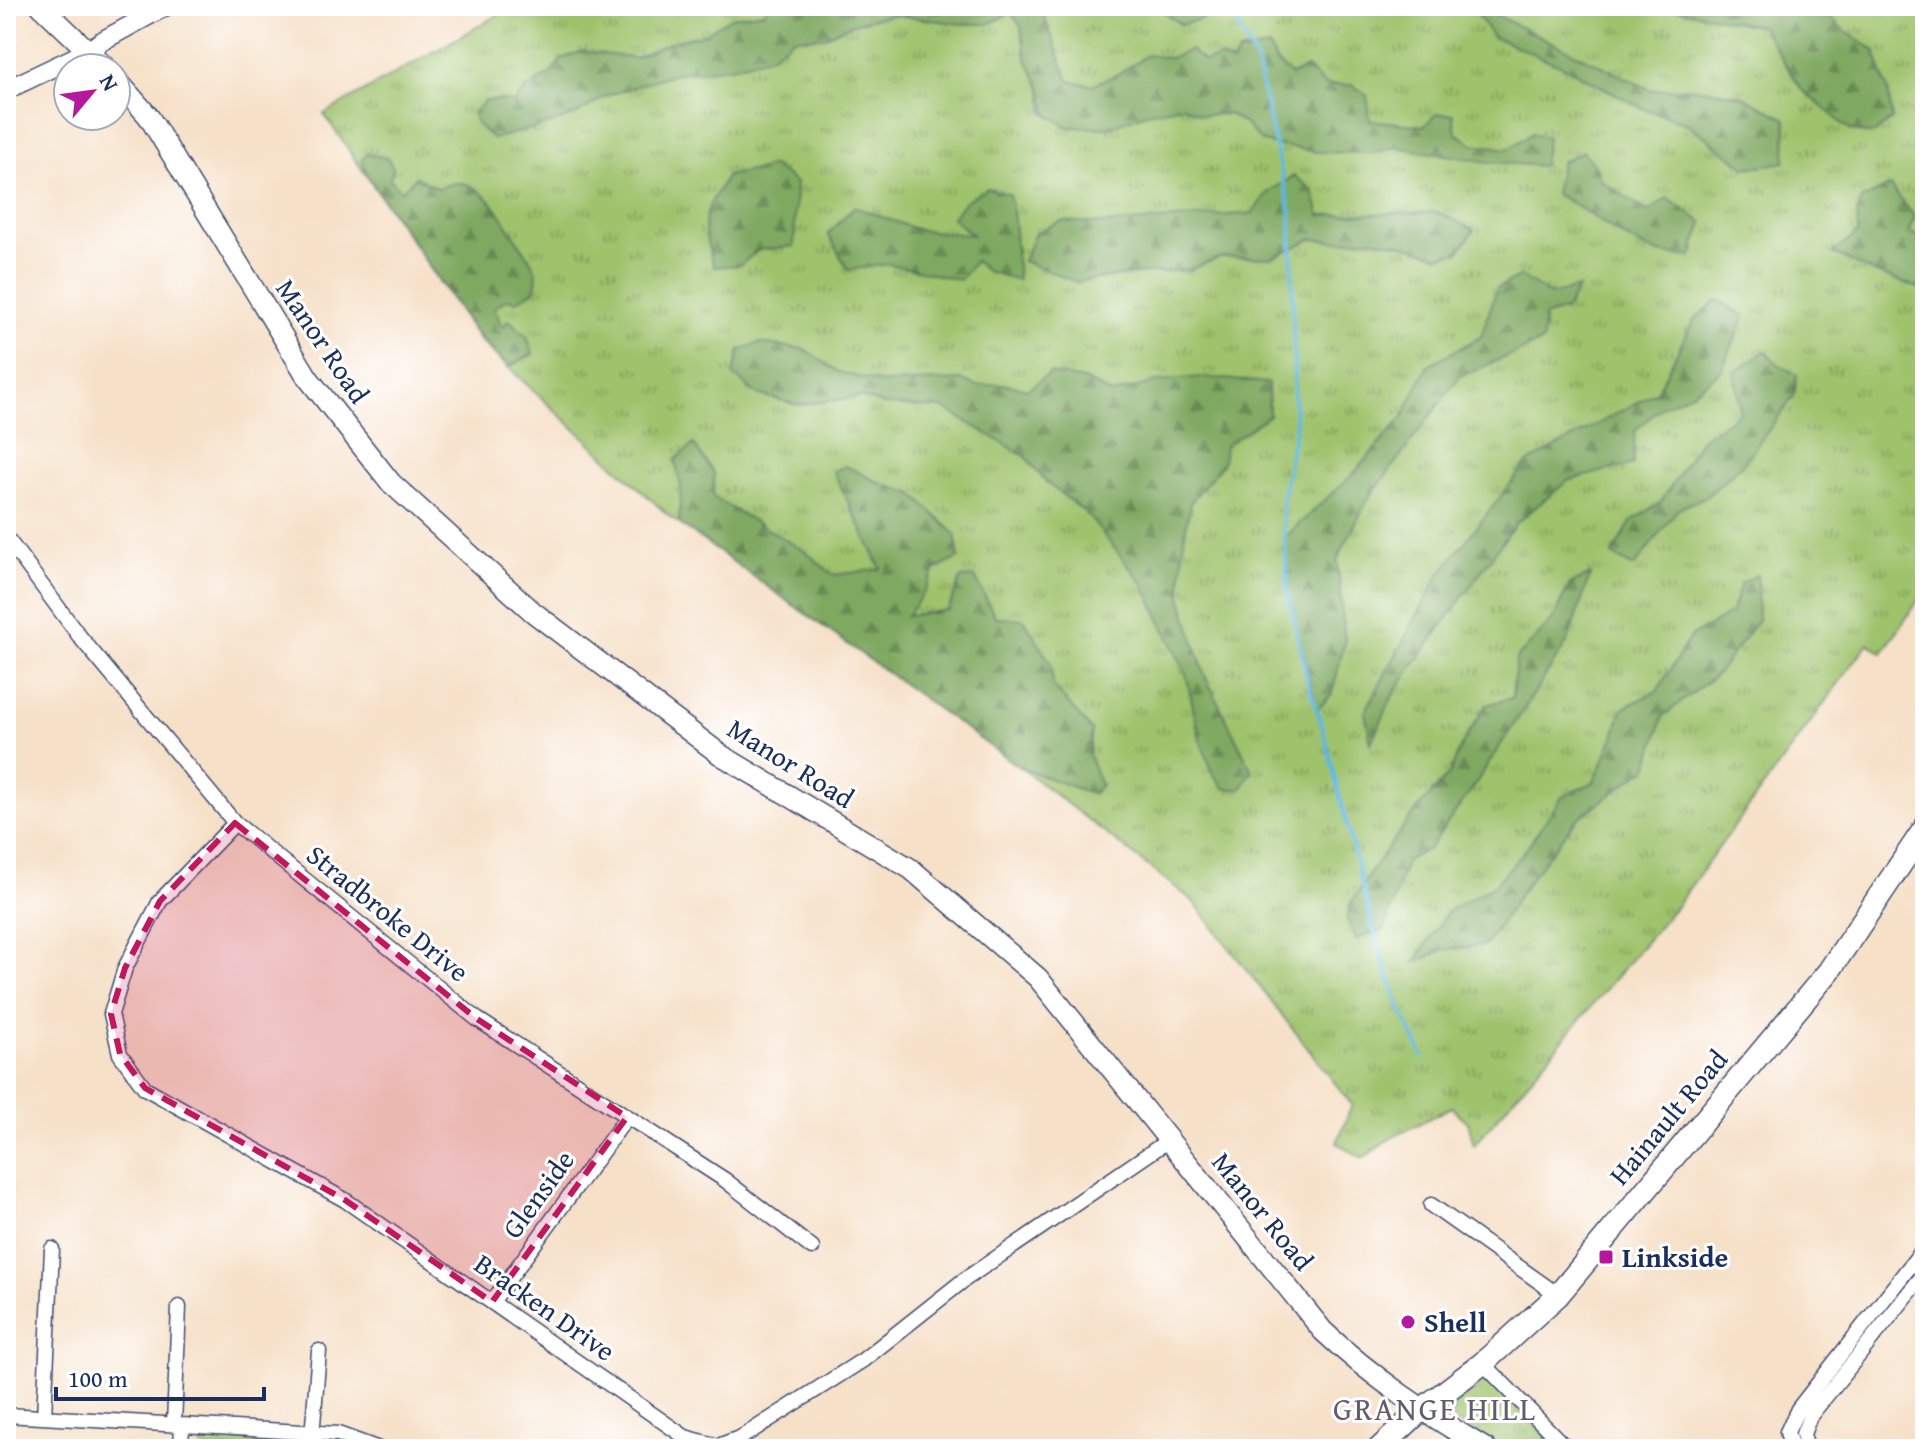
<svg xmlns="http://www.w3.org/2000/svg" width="1931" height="1455" font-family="'Gentium Book Plus',serif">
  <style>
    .grass { fill: url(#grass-tufts); stroke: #5d7865; stroke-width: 2 }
    .forest { fill: url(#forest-firs); stroke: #4d6c5f; stroke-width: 2 }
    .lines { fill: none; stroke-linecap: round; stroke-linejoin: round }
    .stream { stroke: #5fb8dd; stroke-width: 4 }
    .minor-casing { stroke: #3c4a6e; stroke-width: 17 }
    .tertiary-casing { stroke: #3c4a6e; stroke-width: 21 }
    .secondary-casing { stroke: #3c4a6e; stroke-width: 23 }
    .primary-casing { stroke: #3c4a6e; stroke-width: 25 }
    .minor { stroke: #fff; stroke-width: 14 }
    .tertiary { stroke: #fff; stroke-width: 18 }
    .secondary { stroke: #fff; stroke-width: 20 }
    .primary { stroke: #fff; stroke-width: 22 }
    .marked { fill: #c2185b; fill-opacity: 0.2; stroke: #c2185b; stroke-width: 6; stroke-dasharray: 16 10; stroke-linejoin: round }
    .poi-dot { fill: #b5179e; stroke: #fff; stroke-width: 3 }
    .labels { text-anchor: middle; stroke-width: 6; stroke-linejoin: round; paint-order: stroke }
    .street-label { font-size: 28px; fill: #1b2f5e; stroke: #fff }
    .poi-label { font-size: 28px; font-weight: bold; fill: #1b2f5e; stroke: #fff; text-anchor: start }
    .quarter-label { font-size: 32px; letter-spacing: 2px; fill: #635c6d; stroke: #fff }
  </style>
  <defs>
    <pattern id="grass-tufts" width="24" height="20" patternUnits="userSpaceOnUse" patternTransform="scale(2)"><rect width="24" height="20" fill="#9fc26c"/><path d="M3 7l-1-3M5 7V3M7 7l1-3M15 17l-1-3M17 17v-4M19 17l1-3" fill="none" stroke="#819e5c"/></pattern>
    <pattern id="forest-firs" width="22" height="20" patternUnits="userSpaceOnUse" patternTransform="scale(2)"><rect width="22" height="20" fill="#7fa860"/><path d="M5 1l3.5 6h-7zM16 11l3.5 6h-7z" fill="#678952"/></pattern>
  </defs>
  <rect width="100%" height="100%" fill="#fff"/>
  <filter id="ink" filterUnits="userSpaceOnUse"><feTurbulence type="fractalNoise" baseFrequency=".0125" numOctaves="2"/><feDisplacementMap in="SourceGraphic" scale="16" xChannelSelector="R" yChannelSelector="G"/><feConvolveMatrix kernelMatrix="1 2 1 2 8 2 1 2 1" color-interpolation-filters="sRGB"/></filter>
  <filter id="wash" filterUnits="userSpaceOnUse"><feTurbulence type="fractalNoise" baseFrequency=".006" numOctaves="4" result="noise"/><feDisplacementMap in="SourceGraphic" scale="32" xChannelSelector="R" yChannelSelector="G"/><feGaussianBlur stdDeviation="1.8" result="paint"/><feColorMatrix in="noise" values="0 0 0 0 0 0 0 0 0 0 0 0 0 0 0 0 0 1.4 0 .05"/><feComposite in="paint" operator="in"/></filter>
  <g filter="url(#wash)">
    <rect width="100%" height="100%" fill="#f6e0c7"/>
    <!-- grass -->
    <path class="grass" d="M514 6H1925V591L1882 653 1868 643 1677 905 1474 1145 1468 1122 1451 1107 1393 1137 1363 1158 1337 1143 1352 1105 1192 900 995 748 669 516 481 342 324 114Z
      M1483 1372 1558 1449H1500L1451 1418C1450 1395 1466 1384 1483 1372Z
      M209 1437 285 1441 292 1449H203L200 1445Z"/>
    <!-- forest -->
    <path class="forest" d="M768 6H1040L1069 81 1092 85 1116 75 1147 55 1170 58 1190 50 1205 62 1220 57 1232 63 1239 52 1269 47 1277 63 1291 75 1307 68 1325 85H1352L1367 95 1370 120 1424 126 1436 114H1453L1456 133 1473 144 1508 149 1532 133 1547 137 1543 166 1489 162 1395 147 1371 153 1317 152 1262 142 1246 125 1229 114 1201 115 1184 106 1146 113 1107 128 1068 127 1045 113 1042 90 1026 57 1021 27 1011 13 989 24H961L896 15 871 19 844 27 825 37 794 38 771 56 731 67 672 74 604 97 579 113 554 123 493 139 476 124 473 113 485 101 501 100 514 103 526 89 551 73 561 59 582 51 635 58 671 42 705 34 731 17 764 12Z
      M1156 6H1212L1203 19 1181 25Z
      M1662 6H1818L1845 31 1874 50 1888 89 1892 119 1873 134 1851 131 1802 90 1762 27Z
      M1476 12 1498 16 1651 90 1697 88 1743 96 1786 119 1785 162 1746 168 1688 124 1642 108 1567 68 1493 37Z
      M1583 151 1595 166 1601 181 1649 212 1667 198 1703 223 1691 257C1681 255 1669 256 1659 253 1621 241 1591 211 1555 194L1561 162Z
      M367 154 388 158 393 169 390 179 401 191 416 177 439 189C476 166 500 214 517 240 523 250 532 260 536 272 538 278 536 284 534 290L517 301 506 299 494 308 502 327 509 320 527 336 533 354 508 367 473 329 367 176 362 159Z
      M773 166 796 183 794 246 759 250 740 265 714 267C700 222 701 216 727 176Z
      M1294 176 1313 190 1320 215 1438 212 1474 230 1459 252 1439 256 1402 244 1370 239 1335 241 1312 239 1271 258 1221 257 1189 270 1135 274 1076 282 1023 261 1035 233 1061 221 1105 224 1253 213 1267 193Z
      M1890 186 1915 217 1908 232 1925 238V290L1870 271 1833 253 1858 233 1857 213 1862 199Z
      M987 188 1009 194C1017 222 1015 251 1018 280L986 271 975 261 960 280 889 264 848 270 828 234 854 207 919 230 972 235 952 218 965 201Z
      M1521 276 1550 295 1578 288 1566 310 1544 317 1543 341 1459 377 1367 501 1337 560 1345 641 1332 694 1317 710 1288 593 1284 538 1353 474 1403 417 1428 365 1481 337 1497 288Z
      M1717 300 1745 316 1721 371 1692 393 1661 407 1635 431 1633 464 1569 480 1516 523 1395 691 1371 743 1365 712 1439 575 1527 463 1657 391 1694 320Z
      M759 343 804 349 839 372 882 383 963 380 977 386 1003 384 1028 389 1050 373 1084 380 1112 394 1160 381 1202 377 1268 383 1269 415 1225 446 1223 463 1190 503 1183 545 1181 596 1204 674 1252 771 1241 789H1225L1214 775 1200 740 1186 674 1144 585 1087 514 1046 482 1025 456 943 408 884 405 861 397 798 405 757 394 733 375 740 350Z
      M1765 351 1778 364 1797 375 1794 396 1743 464 1707 496 1678 509 1634 567 1612 555 1631 522 1661 502 1701 439 1741 412 1734 373Z
      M694 444 714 474 713 497 806 552 833 575 881 569 833 471 846 466 884 485 912 493 955 534 959 558 935 570 925 591 907 616 948 610 961 578 975 577 995 617 1024 619 1051 664 1053 686 1092 731 1089 755 1101 785 1092 794 1019 767 679 523 681 487 675 460Z
      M1590 575 1568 641 1474 786 1429 849 1406 861 1384 930 1356 939 1347 919 1350 905 1374 867 1410 818 1450 773 1461 746 1486 705 1512 698 1516 659 1552 621 1570 584Z
      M1757 575 1758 620 1717 674 1663 716 1648 767 1576 820 1528 882 1486 945 1443 950 1414 963 1448 911 1495 885 1523 853 1562 797 1594 782 1614 737 1622 709 1658 690 1690 637 1731 613 1741 584Z"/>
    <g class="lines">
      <!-- stream -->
      <path class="stream" d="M1228 6 1256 60 1291 214 1295 429 1282 502 1288 593 1309 686 1322 725 1377 944 1401 1010 1423 1056"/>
    </g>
  </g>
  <g filter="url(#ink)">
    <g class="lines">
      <defs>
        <path id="minor" d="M6 537 80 637 235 823 477 1019 725 1180 812 1248
          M235 823 160 901 125 968 111 1014 120 1054 145 1088 345 1200 685 1437 718 1446 742 1437 863 1360 964 1280 1169 1140
          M1431 1205 1558 1295
          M492 1302 627 1117
          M1483 1363 1567 1449
          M6 1415 338 1434 379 1449
          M44 1417 52 1249
          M174 1424 179 1307
          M181 1449 182 1426
          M311 1449 319 1351
          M1792 1449 1787 1432 1798 1409 1925 1247
          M1807 1449 1803 1434 1810 1416 1925 1273"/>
        <path id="tertiary" d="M6 90 90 50 100 42 166 6"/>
        <path id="secondary" d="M41 6 106 68
          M116 79 149 117 308 378 391 483 533 612 721 755 911 869 1038 978 1323 1331C1373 1378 1427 1414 1486 1449"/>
        <path id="primary" d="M1379 1449 1421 1410 1483 1363 1558 1295 1829 971 1925 828"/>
      </defs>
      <!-- minor casing -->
      <use href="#minor" class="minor-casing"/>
      <!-- tertiary casing -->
      <use href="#tertiary" class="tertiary-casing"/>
      <!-- secondary casing -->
      <use href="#secondary" class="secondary-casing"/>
      <!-- primary casing -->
      <use href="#primary" class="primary-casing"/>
      <!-- minor -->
      <use href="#minor" class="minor"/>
      <!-- tertiary -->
      <use href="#tertiary" class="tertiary"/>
      <!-- secondary -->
      <use href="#secondary" class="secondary"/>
      <!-- primary -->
      <use href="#primary" class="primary"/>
    </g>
  </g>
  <!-- marked area -->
  <path class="marked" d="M235 823 477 1019 627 1117 492 1302 345 1200 145 1088 120 1054 111 1014 125 968 160 901Z"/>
  <!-- markers -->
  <g class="poi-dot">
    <rect x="1598" y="1249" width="16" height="16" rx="4"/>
    <circle cx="1408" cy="1322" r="8"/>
  </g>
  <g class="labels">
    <!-- street labels -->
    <g class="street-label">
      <text transform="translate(323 341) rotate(56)" y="10">Manor Road</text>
      <text transform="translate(791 763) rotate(32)" y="10">Manor Road</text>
      <text transform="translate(388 913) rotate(39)" y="10">Stradbroke Drive</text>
      <text transform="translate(1668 1117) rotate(-50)" y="10">Hainault Road</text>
      <text transform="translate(538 1194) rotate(-54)" y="10">Glenside</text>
      <text transform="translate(1263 1211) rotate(51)" y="10">Manor Road</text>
      <text transform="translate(545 1307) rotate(35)" y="10">Bracken Drive</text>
    </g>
    <!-- poi labels -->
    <g class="poi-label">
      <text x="1622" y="1267">Linkside</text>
      <text x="1424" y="1332">Shell</text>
    </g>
    <!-- quarter labels -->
    <g class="quarter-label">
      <text x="1435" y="1420">GRANGE HILL</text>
    </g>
  </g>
  <!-- margin -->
  <rect width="1931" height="1455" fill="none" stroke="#fff" stroke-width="32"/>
  <!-- north arrow -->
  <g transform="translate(92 92) rotate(61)"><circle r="38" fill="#ffffff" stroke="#a4acbf" stroke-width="2"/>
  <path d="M0-6L14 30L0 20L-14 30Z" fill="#b5179e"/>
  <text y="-12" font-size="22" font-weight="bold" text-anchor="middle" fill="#1b2f5e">N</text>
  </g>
  <!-- scale -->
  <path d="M56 1387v12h208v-12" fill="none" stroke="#1b2f5e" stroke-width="4"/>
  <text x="68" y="1387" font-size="24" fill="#1b2f5e" stroke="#ffffff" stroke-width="6" paint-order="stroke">100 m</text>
</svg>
